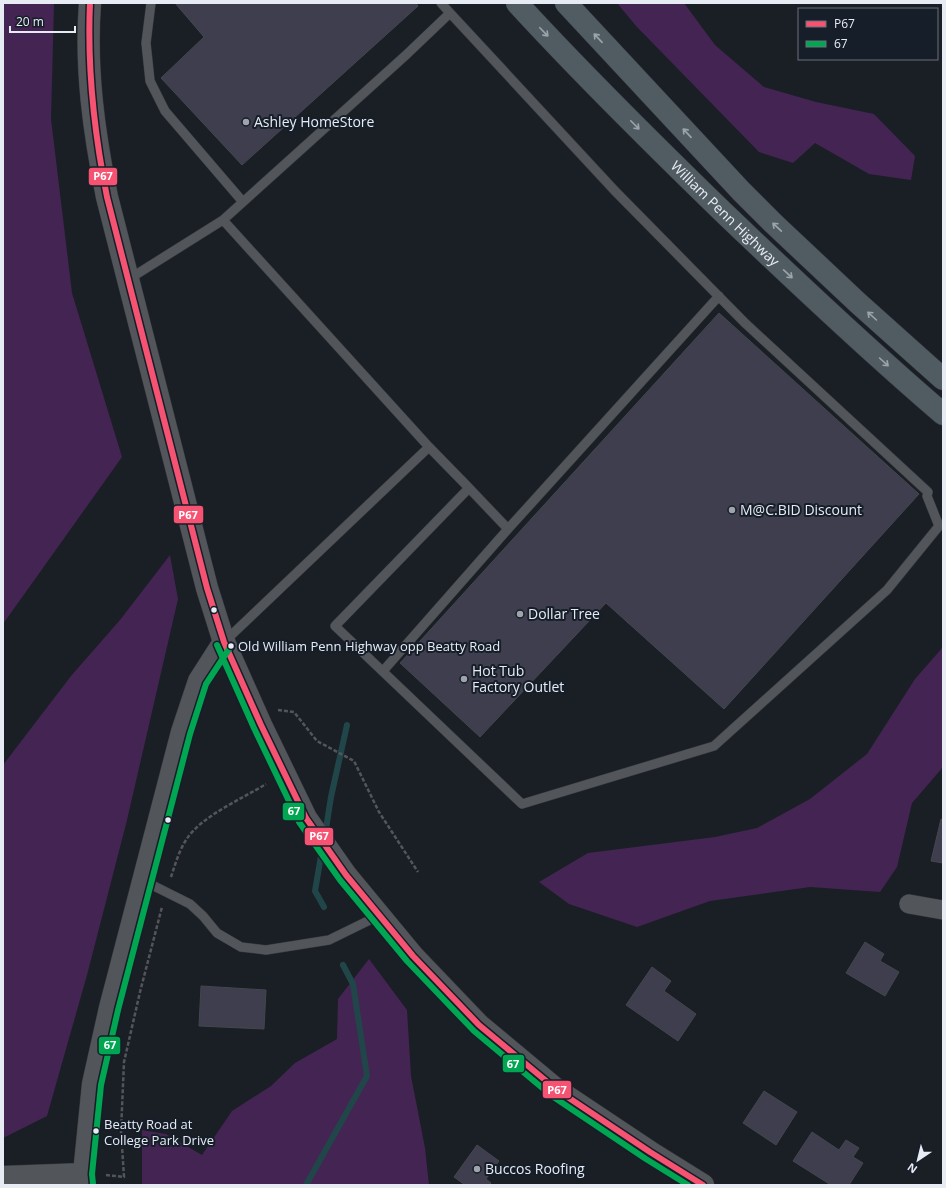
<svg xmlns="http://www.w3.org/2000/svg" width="946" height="1188" font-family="'Open Sans',sans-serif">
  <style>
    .green { fill: #442453 }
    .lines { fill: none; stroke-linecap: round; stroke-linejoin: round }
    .stream { stroke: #214649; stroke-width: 6 }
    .building { fill: #3e3e4e; stroke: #44474c }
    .service-casing { stroke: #373a3f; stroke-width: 10 }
    .minor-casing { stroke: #373a3f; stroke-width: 20 }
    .tertiary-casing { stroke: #373a3f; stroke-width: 23 }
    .secondary-casing { stroke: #373a3f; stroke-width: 23 }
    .trunk-casing { stroke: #373a3f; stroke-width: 23 }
    .path { stroke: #53555a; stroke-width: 2.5; stroke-dasharray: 4 2; stroke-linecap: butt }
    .service { stroke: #52555a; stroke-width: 9 }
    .minor { stroke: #52555a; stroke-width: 19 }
    .tertiary { stroke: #52555a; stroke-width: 22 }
    .secondary { stroke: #52555a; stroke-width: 22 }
    .trunk { stroke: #515c62; stroke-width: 22 }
    .bus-1-casing { stroke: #161e29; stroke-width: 9 }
    .bus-2-casing { stroke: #161e29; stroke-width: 9 }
    .bus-1 { stroke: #f65372; stroke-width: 6 }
    .bus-2 { stroke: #00a651; stroke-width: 6 }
    .oneway { stroke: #9ca4ab }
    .poi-dot { fill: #9fa4ac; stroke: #161e29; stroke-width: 1.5 }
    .bus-dot { fill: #e7ecf4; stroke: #161e29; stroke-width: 1.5 }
    .labels { text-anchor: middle; stroke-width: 4; stroke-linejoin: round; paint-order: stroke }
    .bus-label { font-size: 13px; fill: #e7ecf4; stroke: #161e29; text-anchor: start }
    .poi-label { font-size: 14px; fill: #e7ecf4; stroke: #161e29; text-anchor: start }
    .street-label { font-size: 14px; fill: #e7ecf4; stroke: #161e29 }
    .line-badge { stroke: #161e29; stroke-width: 1.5 }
    .badge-label { font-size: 11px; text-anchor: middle; font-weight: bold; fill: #fff }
  </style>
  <rect width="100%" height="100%" fill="#1a1f25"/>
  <!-- green -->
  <path class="green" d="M3 3H54L51 119 72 293 122 457 3 624Z
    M617 3H684L715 45 764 87 816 102 874 114 915 156 911 180 869 174 815 143 793 163 759 152 636 26Z
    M170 555 178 599 127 820 87 975 47 1116 3 1138V765L71 676 120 620Z
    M943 647V767L912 803 897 867 880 892 810 887 710 901 637 927 569 904 539 882 588 853 715 837 757 828 810 799 867 754 915 679Z
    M369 959 407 1010 411 1076 425 1148 429 1185H142V1130L166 1134 202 1155 232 1111 271 1086 295 1063 337 1039 338 999Z"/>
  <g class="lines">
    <!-- stream -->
    <path class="stream" d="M325 835 331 797 347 725
      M322 850 315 891 324 907
      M306 1185 367 1076 353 984 343 965"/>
  </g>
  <!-- building -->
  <path class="building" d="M175 3H416L418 6 242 165 161 78 204 37Z
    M719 313 919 494 724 709 606 603 480 737 400 663Z
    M941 819 943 820V863L931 861Z
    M865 942 884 954 880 961 899 972 885 996 846 973Z
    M652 967 671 981 664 991 696 1014 678 1041 626 1005Z
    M201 986 266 990 264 1029 199 1026Z
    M764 1091 797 1112 776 1145 743 1123Z
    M812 1132 839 1150 846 1140 859 1148 853 1157 863 1163 849 1185H831L793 1161Z
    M477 1145 499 1161 486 1179 491 1183 489 1185H465L454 1177Z"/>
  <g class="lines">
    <defs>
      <path id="service" d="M151 3 146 43 150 81 165 111 243 202
        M441 3 450 13
        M450 13 615 191 745 323 928 492 927 496 939 526 887 590 714 746 522 804 335 626 469 488 429 447 223 220 406 55Z
        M129 279 223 220
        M469 488 508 529 719 296
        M224 642 429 447
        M383 671 508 529
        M144 881 190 904 203 916 217 933 241 947 266 950 329 940 380 915"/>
      <path id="minor" d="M909 904 943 910"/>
      <path id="tertiary" d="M3 1177 84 1174
        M85 1185 84 1174 93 1084 110 1008 182 732 199 681 224 642"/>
      <path id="secondary" d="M90 3C85 69 94 133 107 197L207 588 224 642 261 725 306 818 346 875 413 956 479 1025 557 1090 650 1152 703 1185"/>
      <g id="trunk">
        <path id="s1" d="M517 3C583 75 653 144 723 212 795 281 867 349 943 414"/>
        <path d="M566 3 741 191 773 223 858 303 943 379"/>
      </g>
    </defs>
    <!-- service casing -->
    <use href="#service" class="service-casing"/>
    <!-- minor casing -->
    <use href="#minor" class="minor-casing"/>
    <!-- tertiary casing -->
    <use href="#tertiary" class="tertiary-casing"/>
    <!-- secondary casing -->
    <use href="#secondary" class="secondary-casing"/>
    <!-- trunk casing -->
    <use href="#trunk" class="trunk-casing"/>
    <!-- path -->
    <path class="path" d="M278 710 294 712 317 741 354 761 379 812 418 872
      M171 877C175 865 179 851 186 840 201 816 242 799 266 784
      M106 1175 124 1177 121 1131 124 1062 140 992 162 907"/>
    <!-- service -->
    <use href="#service" class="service"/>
    <!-- minor -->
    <use href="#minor" class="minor"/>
    <!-- tertiary -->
    <use href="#tertiary" class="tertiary"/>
    <!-- secondary -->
    <use href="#secondary" class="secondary"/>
    <!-- trunk -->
    <use href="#trunk" class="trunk"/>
    <defs>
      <path id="bus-1" d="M90 3C87 69 94 132 107 197L207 588 224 642 261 725 306 818 346 875 413 956 479 1025 557 1090 650 1152 703 1185"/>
      <path id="bus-2" d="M217 645 254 728 299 822 340 880 407 961 474 1031 552 1096 646 1159 688 1185
        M93 1184 92 1174 101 1085 118 1010 190 734 206 684 231 646"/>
    </defs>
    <!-- bus-1 casing -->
    <use href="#bus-1" class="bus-1-casing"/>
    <!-- bus-2 casing -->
    <use href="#bus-2" class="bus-2-casing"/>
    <!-- bus-1 -->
    <use href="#bus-1" class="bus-1"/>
    <!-- bus-2 -->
    <use href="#bus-2" class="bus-2"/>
  </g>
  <!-- one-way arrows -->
  <defs><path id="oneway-shaft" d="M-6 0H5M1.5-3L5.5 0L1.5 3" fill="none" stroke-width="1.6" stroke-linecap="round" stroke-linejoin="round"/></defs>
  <g class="oneway">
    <use href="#oneway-shaft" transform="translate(544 32) rotate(46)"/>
    <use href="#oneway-shaft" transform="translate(598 38) rotate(-133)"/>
    <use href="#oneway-shaft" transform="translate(635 125) rotate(45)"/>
    <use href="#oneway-shaft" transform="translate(687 133) rotate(-133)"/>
    <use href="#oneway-shaft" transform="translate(777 227) rotate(-137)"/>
    <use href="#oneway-shaft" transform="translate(788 274) rotate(43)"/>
    <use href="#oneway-shaft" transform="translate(872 316) rotate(-138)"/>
    <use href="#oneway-shaft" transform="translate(884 362) rotate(42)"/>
  </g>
  <!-- markers -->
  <g class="poi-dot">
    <circle cx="246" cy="122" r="4"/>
    <circle cx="732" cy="510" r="4"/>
    <circle cx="520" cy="614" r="4"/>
    <circle cx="464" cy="679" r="4"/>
    <circle cx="477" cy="1169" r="4"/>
  </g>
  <g class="bus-dot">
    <circle cx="214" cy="610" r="3.5"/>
    <circle cx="231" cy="646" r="3.5"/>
    <circle cx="168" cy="820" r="3.5"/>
    <circle cx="96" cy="1131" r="3.5"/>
  </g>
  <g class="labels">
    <!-- bus labels -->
    <g class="bus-label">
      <text x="238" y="651">Old William Penn Highway opp Beatty Road</text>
      <text x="104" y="1129">Beatty Road at<tspan x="104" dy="16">College Park Drive</tspan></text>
    </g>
    <!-- poi labels -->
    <g class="poi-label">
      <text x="254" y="127">Ashley HomeStore</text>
      <text x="740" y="515">M@C.BID Discount</text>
      <text x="528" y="619">Dollar Tree</text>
      <text x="472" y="676">Hot Tub<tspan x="472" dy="16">Factory Outlet</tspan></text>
      <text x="485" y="1174">Buccos Roofing</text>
    </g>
    <!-- street labels -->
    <g class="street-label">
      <text dy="5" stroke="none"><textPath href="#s1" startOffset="296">William Penn Highway</textPath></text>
    </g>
  </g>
  <g class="line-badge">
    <rect x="88" y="167" width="30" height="19" rx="4" fill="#f65372"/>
    <rect x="173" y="505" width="31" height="19" rx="4" fill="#f65372"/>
    <rect x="282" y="802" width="23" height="19" rx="4" fill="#00a651"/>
    <rect x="304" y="827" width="30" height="19" rx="4" fill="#f65372"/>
    <rect x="98" y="1036" width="23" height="19" rx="4" fill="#00a651"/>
    <rect x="502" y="1054" width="23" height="19" rx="4" fill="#00a651"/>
    <rect x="542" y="1080" width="30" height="19" rx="4" fill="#f65372"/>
  </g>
  <g class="badge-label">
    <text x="103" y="180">P67</text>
    <text x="188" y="519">P67</text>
    <text x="294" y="815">67</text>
    <text x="319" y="840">P67</text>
    <text x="110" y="1049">67</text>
    <text x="513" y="1068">67</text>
    <text x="557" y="1094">P67</text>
  </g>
  <!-- border -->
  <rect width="946" height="1188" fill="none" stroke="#e7ecf4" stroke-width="8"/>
  <!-- legend -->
  <rect x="798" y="8" width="140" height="52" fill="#161e29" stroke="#6a707a"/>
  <rect x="806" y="21" width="20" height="6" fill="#f65372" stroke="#6a707a"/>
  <text x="834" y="28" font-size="12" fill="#e7ecf4">P67</text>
  <rect x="806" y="41" width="20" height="6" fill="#00a651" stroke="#6a707a"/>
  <text x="834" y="48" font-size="12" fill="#e7ecf4">67</text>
  <!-- north arrow -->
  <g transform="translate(918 1160) rotate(215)" stroke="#161e29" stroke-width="3" paint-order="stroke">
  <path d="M0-3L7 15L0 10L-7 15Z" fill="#e7ecf4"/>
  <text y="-6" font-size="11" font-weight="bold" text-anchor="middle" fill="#e7ecf4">N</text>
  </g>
  <!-- scale -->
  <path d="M10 26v6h65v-6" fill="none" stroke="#e7ecf4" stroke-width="2"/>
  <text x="16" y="26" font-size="12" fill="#e7ecf4" stroke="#161e29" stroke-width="3" paint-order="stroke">20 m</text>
</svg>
